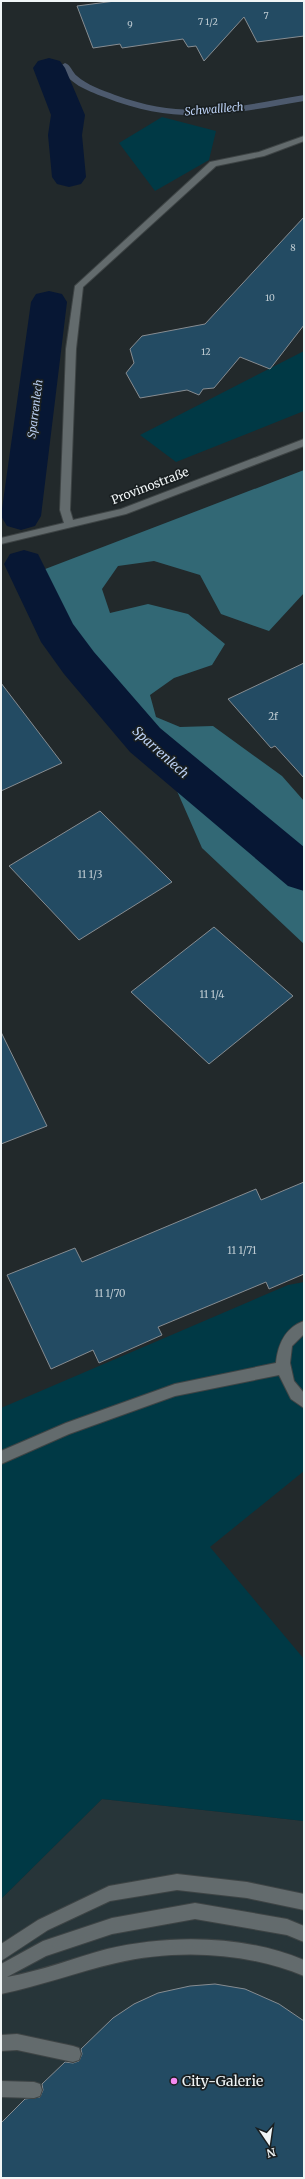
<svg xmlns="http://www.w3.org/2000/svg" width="305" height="2179" font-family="Merriweather,serif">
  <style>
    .built { fill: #273539 }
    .green { fill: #003945 }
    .forest { fill: #326875 }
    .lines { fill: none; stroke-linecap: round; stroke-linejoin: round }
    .stream { fill: #4d5a6e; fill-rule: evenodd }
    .canal { fill: #071734; fill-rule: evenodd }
    .building { fill: #234b63; stroke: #868c91 }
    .minor-casing { stroke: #3e4445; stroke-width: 2 }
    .minor { fill: #636b6d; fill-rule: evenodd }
    .poi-dot { fill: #f489f0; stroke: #191f21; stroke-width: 1.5 }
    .labels { text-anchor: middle; stroke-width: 3.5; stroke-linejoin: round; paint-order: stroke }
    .far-number-label { font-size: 9px; fill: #bdcad1 }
    .number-label { font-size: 10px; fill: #bdcad1 }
    .far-water-label { font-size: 11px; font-style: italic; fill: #bcd1f4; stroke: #191f21 }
    .street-label { font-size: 12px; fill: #f0f5f6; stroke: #191f21 }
    .water-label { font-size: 13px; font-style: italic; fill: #bcd1f4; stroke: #191f21 }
    .near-poi-label { font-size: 14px; fill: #f0f5f6; stroke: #191f21; text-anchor: start }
  </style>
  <rect width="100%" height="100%" fill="#22292b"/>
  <!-- built -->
  <path class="built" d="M102 1799 304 1821V2178H1V1899Z"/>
  <!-- green -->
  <path class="green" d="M162 117 216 131 209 160 155 191 119 143Z
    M304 351V411L176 462 140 435Z
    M304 1282V1471L210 1547 304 1659V1821L102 1799 1 1899V1408L288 1285Z"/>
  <!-- forest -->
  <path class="forest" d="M304 470V593L269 631 221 614 200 575 154 561 118 566 102 589 110 613 148 604 188 614 225 644 212 665 174 678 150 695 156 717 180 727 213 726 282 776 304 801V944L202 848 170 775 49 615 40 571Z"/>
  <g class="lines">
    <!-- stream -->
    <path class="stream" d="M65 63C71 65 72 72 77 76 87 85 102 90 115 95 186 121 233 107 304 95V101C227 114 180 127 104 97 86 90 69 84 60 66Z"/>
    <!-- canal -->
    <path class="canal" d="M49 58 60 61 65 68 85 115 82 135 86 177 81 184 69 187 57 184 52 177 48 135 51 115 33 68 38 61Z
      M49 291 62 294 67 302 41 516 35 526 21 530 7 526 1 516 31 302 36 294Z
      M24 550 38 554 73 624 94 652 160 728 304 847V891L288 886 130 752 64 674 41 642 4 564 10 554Z"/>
  </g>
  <!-- building -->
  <path class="building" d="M115 1H304V36L257 42 244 17 204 61 196 46 188 47 183 39 122 48 120 44 93 48 77 6Z
    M304 217V325L270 369 240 357 214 388 203 389 199 395 187 390 140 398 126 373 134 363 130 349 142 336 205 324Z
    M304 663V778L275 746 271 748 228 699Z
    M1 683 62 763 1 791Z
    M100 811 172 882 79 940 9 866Z
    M214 927 293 996 209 1064 131 992Z
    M1 1032 47 1126 1 1144Z
    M304 1182V1274L269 1289 266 1282 158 1327 162 1335 99 1363 93 1350 51 1369 7 1275 75 1248 82 1262 256 1189 261 1200Z
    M215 1984 245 1989 279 2004 304 2021V2178H1V2123L25 2099 40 2097 43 2090 42 2084 65 2062 73 2063 79 2061 82 2054 81 2049 113 2018 134 2004 158 1993 190 1986Z"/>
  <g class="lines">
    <defs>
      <path id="minor" d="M304 136V141L264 156 216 166 83 287 76 349 70 510 73 520 121 509 304 439V446L126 514 1 544V538L64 523 60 510 66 349 75 286 210 162 259 152Z
        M304 1321V1334L292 1346 290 1363 294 1381 304 1393V1408L291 1399 279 1375 175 1396 69 1434 1 1464V1451L66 1423 175 1384 276 1363C278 1344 285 1328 304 1321Z
        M177 1874 247 1882 304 1894V1910L247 1898 177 1890 110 1901 48 1930 1 1961V1944L38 1920 109 1886Z
        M195 1903 287 1919 304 1926V1942L287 1935 195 1919 112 1934 46 1956 7 1977C41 1971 74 1958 107 1949 170 1934 244 1935 304 1960V1976C247 1952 176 1949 116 1963 77 1972 40 1986 1 1994V1964L43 1941 112 1918Z
        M17 2034 73 2046 79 2048 81 2054 79 2060 73 2062 17 2050 1 2051V2035Z
        M1 2081 34 2082 40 2084 42 2090 40 2096 34 2098 1 2097Z"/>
    </defs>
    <!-- minor casing -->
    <use href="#minor" class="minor-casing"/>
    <!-- minor -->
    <use href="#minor" class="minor"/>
  </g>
  <!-- markers -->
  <circle class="poi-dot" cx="174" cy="2081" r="4"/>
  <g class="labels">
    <!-- far-number labels -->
    <g class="far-number-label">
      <text x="266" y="19">7</text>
      <text x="208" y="25">7 1/2</text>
      <text x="130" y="28">9</text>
      <text x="293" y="251">8</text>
      <text x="270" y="301">10</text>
      <text x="206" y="355">12</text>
    </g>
    <!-- number labels -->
    <g class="number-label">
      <text x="273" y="720">2f</text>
      <text x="90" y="878">11 1/3</text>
      <text x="212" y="998">11 1/4</text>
      <text x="242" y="1254">11 1/71</text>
      <text x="110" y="1297">11 1/70</text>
    </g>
    <!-- far-water labels -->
    <g class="far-water-label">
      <text transform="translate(214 109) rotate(-5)" y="4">Schwalllech</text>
      <text transform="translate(35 409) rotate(-83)" y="4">Sparrenlech</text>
    </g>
    <!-- street labels -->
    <g class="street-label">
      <text transform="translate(150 486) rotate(-21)" y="4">Provinostraße</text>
    </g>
    <!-- water labels -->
    <g class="water-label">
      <text transform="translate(161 752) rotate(42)" y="5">Sparrenlech</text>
    </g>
    <!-- near-poi labels -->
    <g class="near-poi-label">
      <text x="182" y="2086">City-Galerie</text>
    </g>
  </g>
  <!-- border -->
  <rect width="305" height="2179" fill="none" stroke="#f0f5f6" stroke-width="4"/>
  <!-- north arrow -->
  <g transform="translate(269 2143) rotate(167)" stroke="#191f21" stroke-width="3" paint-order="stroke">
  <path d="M0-3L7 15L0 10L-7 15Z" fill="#f0f5f6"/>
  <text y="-6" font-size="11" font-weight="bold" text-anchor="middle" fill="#f0f5f6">N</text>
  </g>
</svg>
